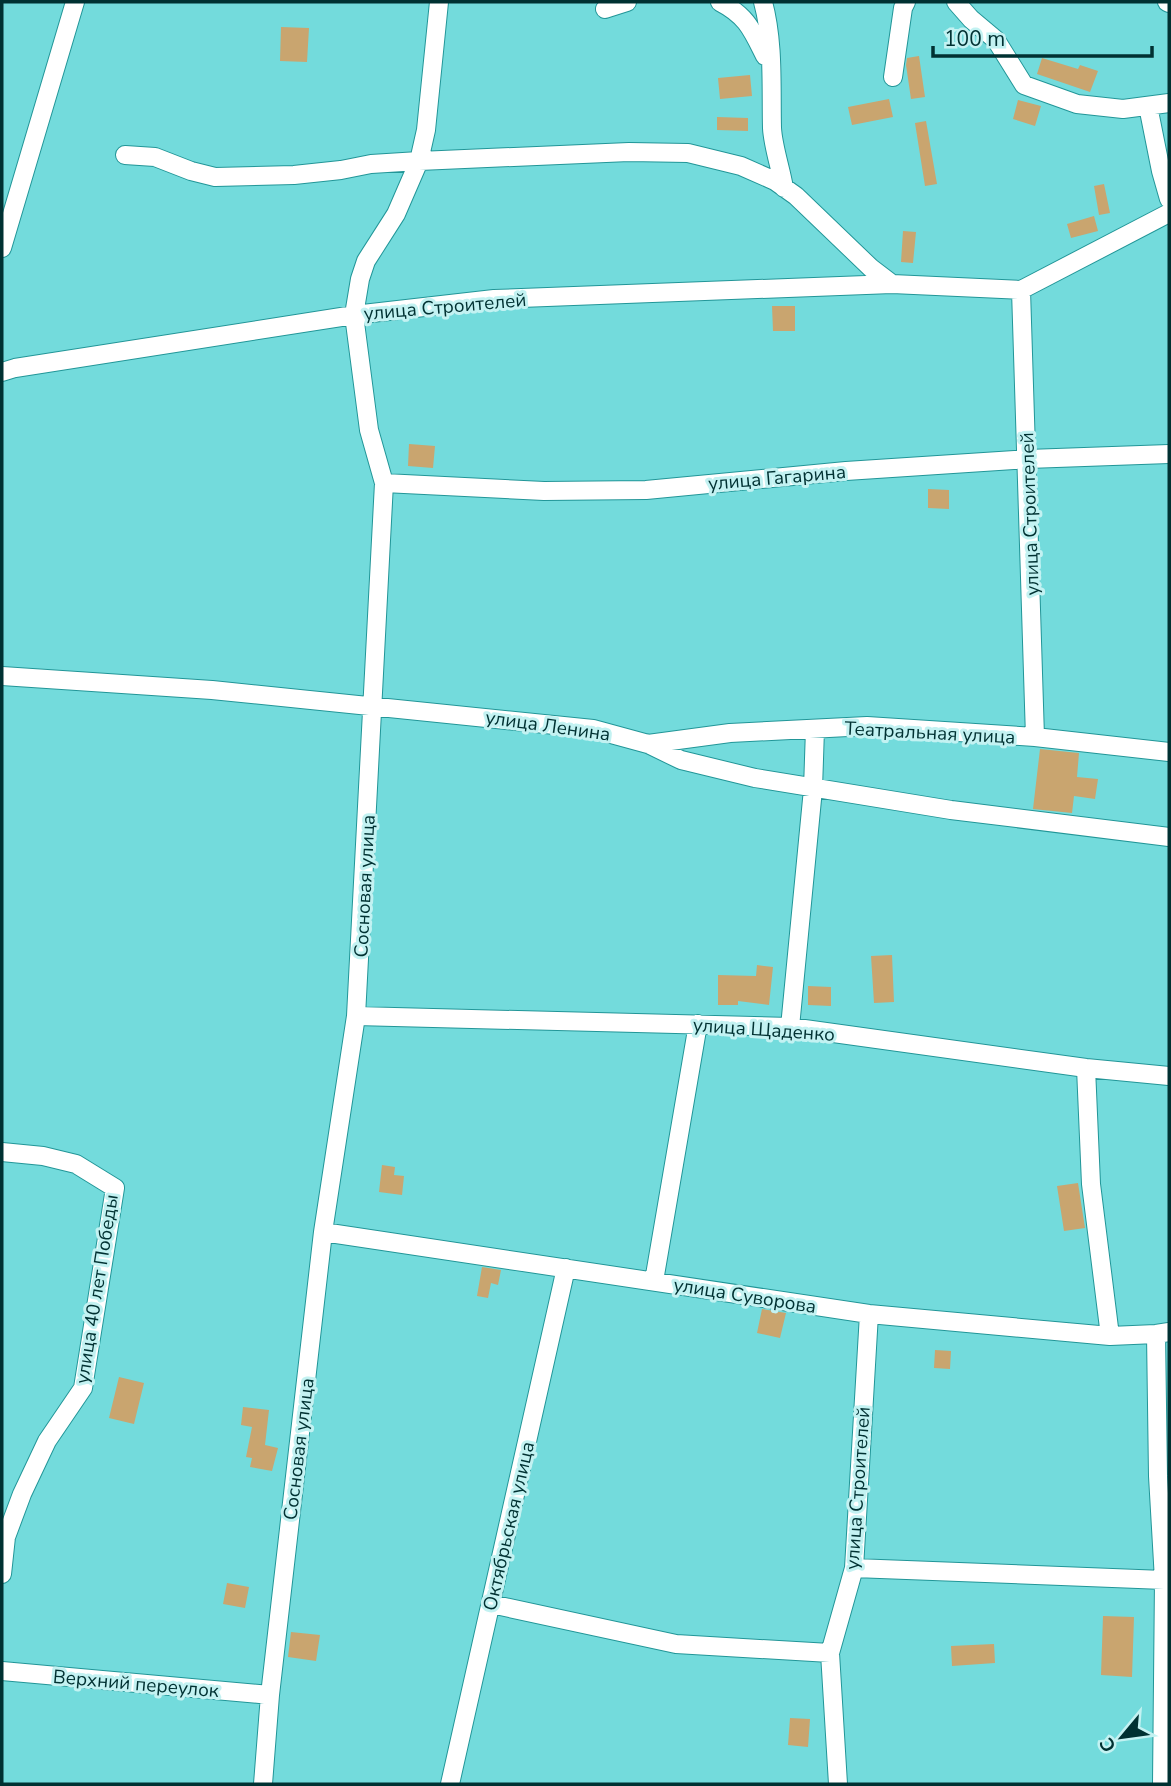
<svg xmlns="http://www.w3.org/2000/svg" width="1171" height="1786" font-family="'Nunito Sans',sans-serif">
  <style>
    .building { fill: #c9a56f }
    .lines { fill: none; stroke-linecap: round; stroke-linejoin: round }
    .minor-casing { stroke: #229698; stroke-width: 20 }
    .minor { stroke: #fff; stroke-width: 18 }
    .labels { text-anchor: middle; stroke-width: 6; stroke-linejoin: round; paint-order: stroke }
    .street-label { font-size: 19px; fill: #003132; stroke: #c3f2f2 }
  </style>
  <rect width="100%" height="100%" fill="#73dbdc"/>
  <!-- building -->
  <path class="building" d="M281 27 309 28 307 62 280 61Z
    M919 56 925 97 911 99 906 65 907 58Z
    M1042 58 1078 69 1080 65 1098 71 1090 92 1037 74Z
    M750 75 752 96 720 99 718 78Z
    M889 99 893 117 852 125 848 107Z
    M1018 100 1041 106 1035 126 1013 119Z
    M717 117 748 118V131L717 130Z
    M926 121 937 184 925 186 915 123Z
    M1104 184 1110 213 1099 215 1094 186Z
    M1094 216 1098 231 1071 238 1067 224Z
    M903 231 916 232 913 263 901 262Z
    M772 306H795V331H773Z
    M409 444 435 446 433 468 408 466Z
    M928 489 949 490V509L928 508Z
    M1040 749 1079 753 1077 777 1098 779 1095 799 1074 796 1072 813 1033 809Z
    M892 955 894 1002 874 1003 871 956Z
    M757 965 773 967 769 1005 738 1001V1005H718V975L756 976Z
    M808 986 831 987V1006L808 1005Z
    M382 1165 395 1167 394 1175 404 1176 402 1195 379 1192Z
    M1078 1183 1085 1228 1064 1231 1057 1186Z
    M482 1267 501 1270 498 1285 491 1283 488 1298 477 1296Z
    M762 1309 786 1313 780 1338 757 1333Z
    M935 1350 951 1351 950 1369 934 1368Z
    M119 1377 144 1383 134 1424 109 1418Z
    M243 1407 269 1410 265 1445 278 1448 272 1471 250 1467 252 1458 246 1457 252 1427 241 1425Z
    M227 1583 249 1587 245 1608 223 1604Z
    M1103 1616 1134 1617 1132 1677 1101 1675Z
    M291 1632 320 1635 316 1661 288 1657Z
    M994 1644 995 1663 952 1666 951 1646Z
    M790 1718 810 1719 808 1747 788 1745Z"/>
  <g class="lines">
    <defs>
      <path id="minor" d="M720 2C747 16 752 30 765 56
        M763 2C774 43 771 86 772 128 773 147 781 169 784 188
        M956 2 971 19 996 40 1024 85 1077 104 1123 109 1169 103
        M1167 2 1169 3
        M605 9 627 2
        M893 77 903 8 906 2
        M1148 106 1161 171 1169 199
        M125 155 155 157 191 171 215 177 294 175 341 170 371 164 419 161 629 152 688 153 741 166 775 181 796 196 871 268 892 284
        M2 248 75 2
        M1021 290 1035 737
        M2 372 15 368 354 315 494 299 892 284 1021 290 1169 213
        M384 483 544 491 646 490 846 471 1028 459 1169 454
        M2 676 212 690 593 729 648 744 681 760 755 778 951 810 1169 837
        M648 744 730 733 867 726 1035 737 1169 752
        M356 1016 790 1027 1086 1068 1169 1076
        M790 1027 813 789 815 729
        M1086 1068 1091 1184 1110 1336
        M2 1152 43 1156 76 1164 115 1188 83 1388 47 1441 22 1494 6 1537 2 1574
        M323 1232 869 1314 1110 1336 1156 1334 1169 1332
        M654 1281 698 1024
        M1156 1334 1158 1476 1164 1580 1162 1784
        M854 1568 1164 1580
        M491 1604 676 1644 830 1653
        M2 1671 270 1695
        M263 1784 270 1695 323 1232 356 1016 384 483 369 430 354 315 360 279 366 261 396 214 419 161 426 130 439 2
        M450 1784 566 1268
        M838 1784 830 1653 854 1568 869 1314"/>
    </defs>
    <!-- minor casing -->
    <use href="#minor" class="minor-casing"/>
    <!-- minor -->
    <use href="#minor" class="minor"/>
  </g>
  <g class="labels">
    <!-- street labels -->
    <g class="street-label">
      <text transform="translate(445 306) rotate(-5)" y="7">улица Строителей</text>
      <text transform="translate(777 477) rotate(-5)" y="7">улица Гагарина</text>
      <text transform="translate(1029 514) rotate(-92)" y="7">улица Строителей</text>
      <text transform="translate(548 725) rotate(8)" y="7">улица Ленина</text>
      <text transform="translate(930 732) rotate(3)" y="7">Театральная улица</text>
      <text transform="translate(364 886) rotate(-87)" y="7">Сосновая улица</text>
      <text transform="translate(764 1029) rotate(4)" y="7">улица Щаденко</text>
      <text transform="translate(96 1289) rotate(-81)" y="7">улица 40 лет Победы</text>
      <text transform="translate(745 1295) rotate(9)" y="7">улица Суворова</text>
      <text transform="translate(298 1449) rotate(-83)" y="7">Сосновая улица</text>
      <text transform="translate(857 1488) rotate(-86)" y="7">улица Строителей</text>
      <text transform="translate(508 1526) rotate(-77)" y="7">Октябрьская улица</text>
      <text transform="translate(136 1683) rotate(5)" y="7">Верхний переулок</text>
    </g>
  </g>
  <!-- border -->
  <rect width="1171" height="1786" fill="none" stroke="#003132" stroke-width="7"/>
  <!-- north arrow -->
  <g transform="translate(1122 1737) rotate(241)" stroke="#c3f2f2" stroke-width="5" paint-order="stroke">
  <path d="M0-5L12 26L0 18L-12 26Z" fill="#003132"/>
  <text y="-10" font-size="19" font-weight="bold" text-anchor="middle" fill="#003132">С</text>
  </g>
  <!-- scale -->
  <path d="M933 46v10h219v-10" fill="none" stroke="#003132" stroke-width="3.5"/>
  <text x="944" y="46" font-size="21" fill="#003132" stroke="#c3f2f2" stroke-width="5" paint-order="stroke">100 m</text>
</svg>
